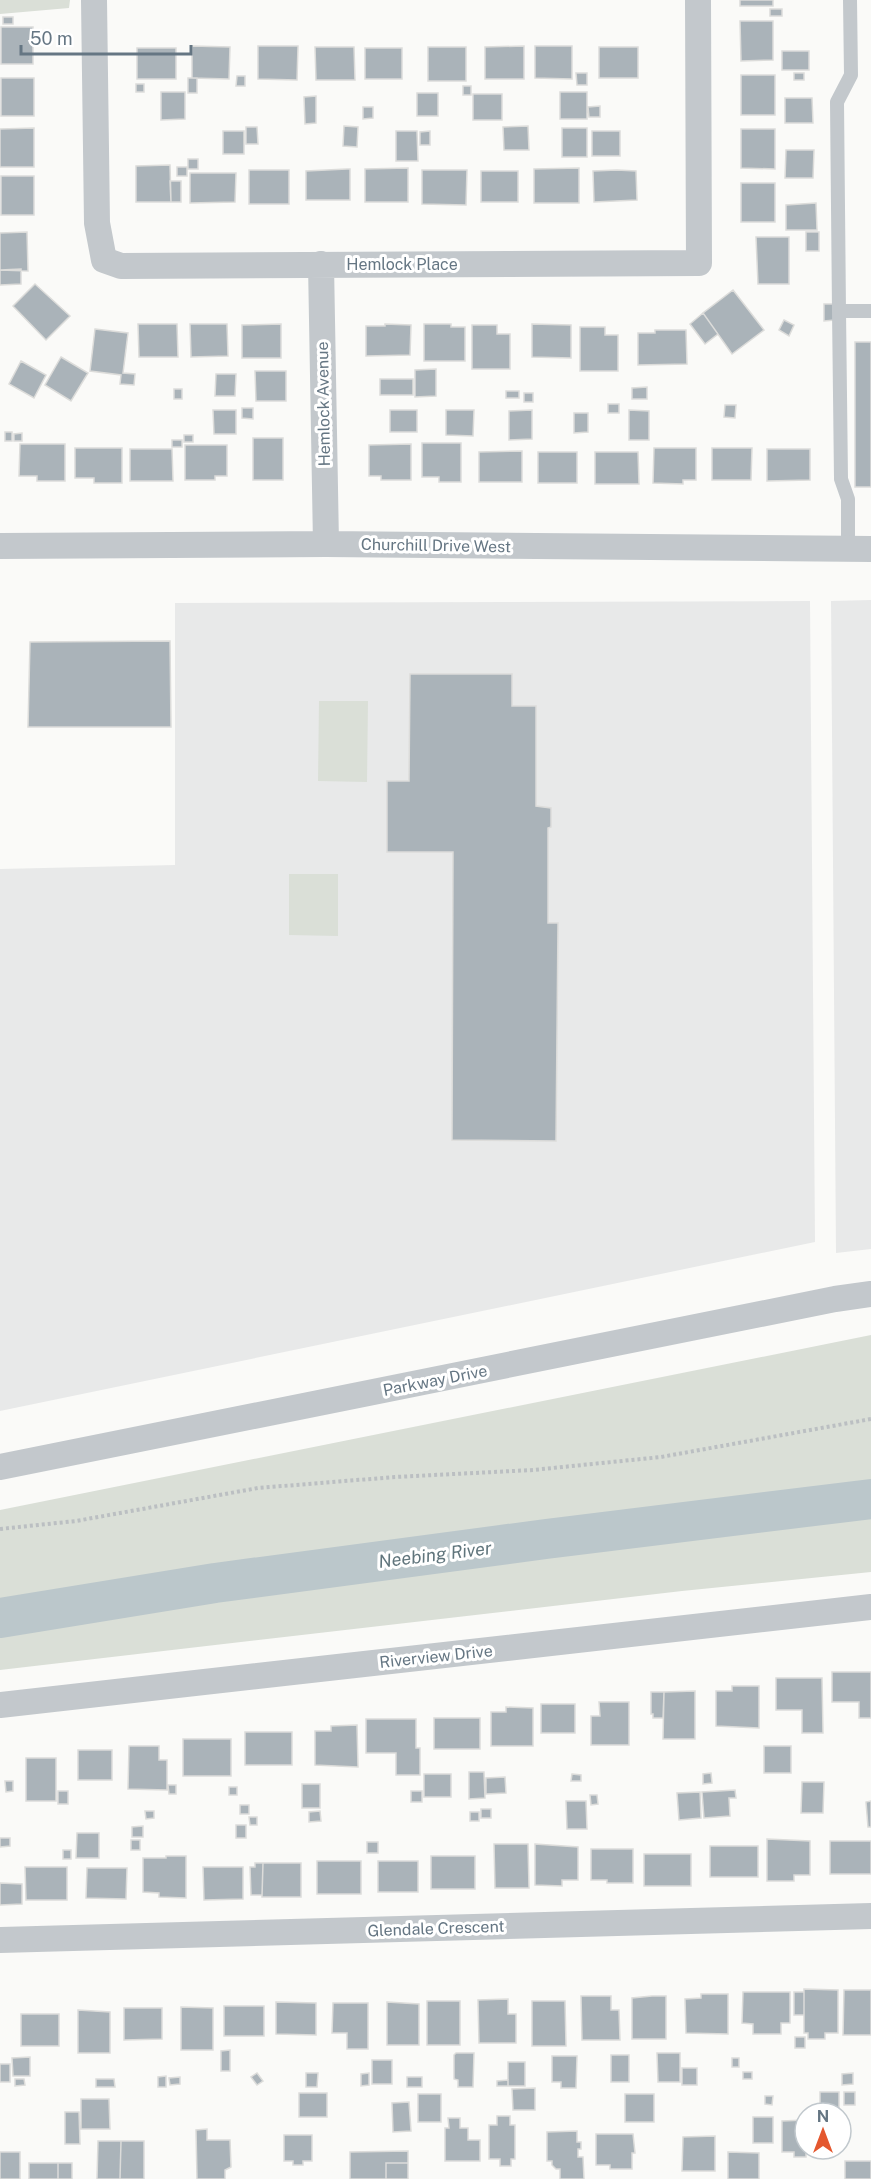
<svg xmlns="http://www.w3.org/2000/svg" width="871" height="2179" font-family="'Public Sans',sans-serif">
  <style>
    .built { fill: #e8e9e9 }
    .green { fill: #dadfd7 }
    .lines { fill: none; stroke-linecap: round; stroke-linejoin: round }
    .river { stroke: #bbc7cb; stroke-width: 40 }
    .building { fill: #aab3b9; stroke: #dcdcda; stroke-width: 1.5 }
    .path { stroke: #bbbfc2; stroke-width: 4; stroke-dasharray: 3 3; stroke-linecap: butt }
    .service { stroke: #c3c8cc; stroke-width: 14 }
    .minor { stroke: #c3c8cc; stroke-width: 26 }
    .labels { text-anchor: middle; stroke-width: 6; stroke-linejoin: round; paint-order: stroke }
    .street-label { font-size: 16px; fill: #657683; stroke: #fff }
    .water-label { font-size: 18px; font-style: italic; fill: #60757c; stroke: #fff }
  </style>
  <rect width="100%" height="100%" fill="#fafaf8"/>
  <!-- built -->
  <path class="built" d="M871 600V1249L836 1253 831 601Z
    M810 601 815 1242 0 1411V869L175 865V603Z"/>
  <!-- green -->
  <path class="green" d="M0 0H70L69 8 0 14Z
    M319 701H368L367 782 318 781Z
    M289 874H338V936L289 935Z
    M871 1335V1572L682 1591 0 1670V1510Z"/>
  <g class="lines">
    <!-- river -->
    <path class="river" d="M0 1618 215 1583 546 1539 871 1499"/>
  </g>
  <!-- building -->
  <path class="building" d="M740 0H773V6H740Z
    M770 9H782V16H770Z
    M3 17H13V24H3Z
    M740 21H773V60L741 61Z
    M1 27H33V64H1Z
    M192 46 230 47 229 79 192 78Z
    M258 46H298L297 80 258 79Z
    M524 46V79H485V47Z
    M535 46H572V79L535 78Z
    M315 47H354L355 80H316Z
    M428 47H466V81H428Z
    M599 47H638V78H599Z
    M137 48H176V79H137Z
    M365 48H402V79H365Z
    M782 51H809V70H782Z
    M576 73H587V85H577Z
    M794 73H804V80H794Z
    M741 75H775V115H741Z
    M237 76H245V86H236Z
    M1 78H34V116H1Z
    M188 78H197V93H188Z
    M136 84H144V92H136Z
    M463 86H471V95H463Z
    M161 92H185V119L161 120Z
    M560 92H587V119H560Z
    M417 93H438V116H417Z
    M473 94H502V120H473Z
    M316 96V123L305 124 304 97Z
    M785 98H812L813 123H785Z
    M600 106V117H589L588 107Z
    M363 107H373V118L363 119Z
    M344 126 358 127 357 147 343 146Z
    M528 126 529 150H504L503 127Z
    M246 127H257L258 144H246Z
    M34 128V167H0V129Z
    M562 128H587V157H562Z
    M741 129H775V169L741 168Z
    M223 131H244V154H223Z
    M396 131H417L418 161H396Z
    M430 131V145H420V132Z
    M592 131H620V156H592Z
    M786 150H814L813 178H785Z
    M188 159H198V169H188Z
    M170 165 171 202H136V166Z
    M177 167H187V176H177Z
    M408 168V202H365V169Z
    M579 168V203H534V169Z
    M347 169H350V200H306V171Z
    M249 170H289V204H249Z
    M422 170H467L466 205 422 204Z
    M617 170 636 171 637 200 594 202 593 171Z
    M481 171H518V202H481Z
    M190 173H236L235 202 190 203Z
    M1 176H34V215H1Z
    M170 181H181V202H171Z
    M741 183H775V222H741Z
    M816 203 817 230H786V205Z
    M27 232 28 271 0 270V233Z
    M806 232H819V251H806Z
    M756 237H789V284H758Z
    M21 269V284L0 285V270Z
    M35 284 70 316 46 340 13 306Z
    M733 290 764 330 732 354 703 313Z
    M824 304H834L835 320 824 321Z
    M703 313 718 334 705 344 690 324Z
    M784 320 794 325 789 336 779 330Z
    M138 324H177L178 357H139Z
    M190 324H227L228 356 191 357Z
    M281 324V358H242V325Z
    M385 324 411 325 410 355 366 356V326H385Z
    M424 324H451V327H465V361H424Z
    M532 324 571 325V358L532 357Z
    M472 325H497V334H510V369H472Z
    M580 327H605V335H618V371H580Z
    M95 329 128 333 123 373 135 374 134 385 120 384 121 375 90 371Z
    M655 330H686L687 364 638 365V333H655Z
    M855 342H871V487H855Z
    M61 357 88 373 71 401 45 385Z
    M21 361 46 375 34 398 9 384Z
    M436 369V396L415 397V370Z
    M255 371H286V401H256Z
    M216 374H236L235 396H215Z
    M380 379H413V395H380Z
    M647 387V399H632V388Z
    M174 389H182V399H174Z
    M506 391H519V398H506Z
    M524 393H533V402H524Z
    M608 404H619V413H608Z
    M725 405H736L735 418 724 417Z
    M242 408H253V419L242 418Z
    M213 410H236V434H214Z
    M390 410H417V432H390Z
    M446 410H474L473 436 446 435Z
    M532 410V439L509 440V411Z
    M629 410 649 411V440H629Z
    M574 413H588V432L574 433Z
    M5 432H12V441H5Z
    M22 433V441H14V434Z
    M184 435H193V442H184Z
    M253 438H283V480H253Z
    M172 440H182V447H172Z
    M422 443H461V482H439V477H422Z
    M20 444H65V481H37V476H19Z
    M411 444V480H381V476H369V445Z
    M185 445H227V476H215V480H185Z
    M75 448H122V483H94V478H75Z
    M654 448H696V480H683V484L653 483Z
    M712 448H752L751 480H712Z
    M130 449H172L173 481H130Z
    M767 449H810V480L767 481Z
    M522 451V482H479V452Z
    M538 452H577V483H538Z
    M595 452H638L639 484H595Z
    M170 641 171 727H28L30 642Z
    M410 674H512V706H536V806L551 808V827L548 828V923H558L556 1141 452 1140 453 852H387V781H409Z
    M832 1672H871V1718H859V1702H832Z
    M776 1678H822L823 1733H802V1710H776Z
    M732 1686H759V1728L716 1726V1691H732Z
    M695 1691V1739H663L664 1692Z
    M651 1692H664L663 1718H653V1714H651Z
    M599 1702H629V1745H591V1716H600Z
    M541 1704H575V1733H541Z
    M506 1707 533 1708V1746H491V1712H506Z
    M434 1718H480V1749H434Z
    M366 1719H416V1748H420V1775H396V1753H366Z
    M357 1725 358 1767 315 1765V1731H331V1726Z
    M245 1732H292V1765H245Z
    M183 1739H231V1776H183Z
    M129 1746H159V1760H167V1790L128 1789Z
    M764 1746H791V1773H764Z
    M78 1750H112V1780H78Z
    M26 1758H56V1801H26Z
    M469 1772H484L485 1798 469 1799Z
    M711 1773 712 1783 703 1784V1774Z
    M424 1774H451V1797H424Z
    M572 1774 581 1775V1781H571Z
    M505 1777 506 1793 486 1794V1778Z
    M5 1781H13V1791L6 1792Z
    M802 1782H824L823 1813H801Z
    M302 1784H320V1808H302Z
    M168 1785H176V1794H169Z
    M229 1787H237V1795H229Z
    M735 1790 736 1798H729L730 1816 704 1818 702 1792Z
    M58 1791H68V1804H58Z
    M411 1791H422V1802H411Z
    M700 1792 701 1818 679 1820 677 1793Z
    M590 1795H597L598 1804 591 1805Z
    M566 1801H586L587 1829H567Z
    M871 1801V1827H868L866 1802Z
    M240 1805H249V1814H240Z
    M481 1809H491V1818H481Z
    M145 1811H154V1818L146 1819Z
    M320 1811 321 1821 309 1822V1812Z
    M470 1812H479V1821H470Z
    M249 1817H257V1825H250Z
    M236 1825H246V1838H236Z
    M143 1826V1837H132V1827Z
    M77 1833H99V1858H76Z
    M0 1838H10V1846L0 1847Z
    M767 1839 810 1841V1875H794V1881H767Z
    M131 1840H140V1850H131Z
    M830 1841H871V1874H830Z
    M367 1842H378V1853H367Z
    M494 1844H528L529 1888H495Z
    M535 1844 578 1847V1880H562V1886L535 1885Z
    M710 1846H758V1877H710Z
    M591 1849H633V1883H607V1880H591Z
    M63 1850H71V1859H63Z
    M644 1854H691V1886H644Z
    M166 1856H186V1898L159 1897V1893L143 1892V1858H166Z
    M431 1856H475V1889H431Z
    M317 1861H361V1894H317Z
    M378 1861H418V1892H378Z
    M255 1863H263L262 1895H251L250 1867H255Z
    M263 1863H301V1897H262Z
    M25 1867H67V1900H26Z
    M203 1867H243V1899L204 1900Z
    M87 1868H127L126 1899 86 1898Z
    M0 1883 22 1884V1904L0 1905Z
    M804 1989 838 1990V2033H825V2039H808V2033H804Z
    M844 1990H871V2035H843Z
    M743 1992H790V2023H781V2034H753V2024L742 2023Z
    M794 1992H804V2015H794Z
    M701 1994H728V2034L686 2033 685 1999 701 1998Z
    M581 1996H611V2010H619L620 2040H582Z
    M652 1996H666V2039H632V1998Z
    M508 1999V2014H516V2043H479L478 2000Z
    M427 2001H460V2045H427Z
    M532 2001H565L566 2046H532Z
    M276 2002 316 2003V2035L276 2034Z
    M387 2002 419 2004V2045H387Z
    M333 2003H368V2049H347V2033H332Z
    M224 2006H264V2036H224Z
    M181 2007 213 2008V2050H181Z
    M124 2008H162V2039L124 2040Z
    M78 2010 110 2012V2053H78Z
    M21 2014H59V2046H21Z
    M795 2037H805V2048H795Z
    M230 2050V2071H221V2051Z
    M456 2053H474L473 2087H458V2080L454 2079V2055Z
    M657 2053H680V2082H658Z
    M611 2055H629V2082H611Z
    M552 2056H577L576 2088H561V2082H552Z
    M30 2057V2076H13L12 2058Z
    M732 2058H739V2067H732Z
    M372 2060H392V2084H372Z
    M508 2062H525V2086H508Z
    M0 2064H10V2082H0Z
    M682 2068H697V2085H682Z
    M743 2072H752V2079H743Z
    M257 2073 263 2081 257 2085 251 2077Z
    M306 2073H318L317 2087H306Z
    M369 2073V2085L361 2086V2074Z
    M853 2073V2084L842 2085V2074Z
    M166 2076V2087H158V2077Z
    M180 2077V2084L170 2085 169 2078Z
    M407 2077H422V2087H407Z
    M15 2079H24L25 2085 15 2086Z
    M96 2079H114L115 2087H96Z
    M508 2080V2086H497V2081Z
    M535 2088V2110H513L512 2089Z
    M820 2092H839V2110H820Z
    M844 2092H855V2105H844Z
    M299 2093H327V2117H299Z
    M418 2094H441V2122H418Z
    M625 2094H654V2122H625Z
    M765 2096H773L772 2105 765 2104Z
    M81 2099H109L110 2129H81Z
    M409 2102 411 2131 393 2132 392 2103Z
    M65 2112H79L80 2144H65Z
    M497 2116H510V2125H515V2159H511V2166H500V2159H489V2125H497Z
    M753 2117H773V2143H753Z
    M448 2118H460V2128H468V2140H480V2161H445V2128H449Z
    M805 2120V2149H817V2152H806V2157H794V2152H782V2121Z
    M207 2129V2140H230L231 2167 225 2170V2179H197L196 2130Z
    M577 2131V2142H581V2149H578V2157H583L584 2179H560V2169H556L552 2165V2161H547V2132Z
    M596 2134H633L635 2153H632V2169H610V2165H596Z
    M284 2135H312V2161H303V2165H293V2161H284Z
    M715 2136V2171H682L683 2137Z
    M98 2141H121L120 2179H97Z
    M121 2141H144V2179H120Z
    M408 2151V2163H386V2179H350V2152Z
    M0 2152H20V2179H0Z
    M728 2152 759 2153V2179H728Z
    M845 2161H871V2179H845Z
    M29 2163H58V2179H29Z
    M58 2163H72V2179H58Z
    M386 2163H408V2179H386Z"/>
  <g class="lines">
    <!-- path -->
    <path class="path" d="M0 1529 76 1521 258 1488 395 1477 533 1470 661 1457 871 1419"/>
    <!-- service -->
    <path class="service" d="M850 0 851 75 837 102 839 311H871
      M839 311 841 479 848 499V549"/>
    <!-- minor -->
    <path class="minor" d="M94 0 97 223 104 260 121 266 699 263 698 0
      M321 264 326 544
      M0 546 326 544 871 549
      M0 1467 835 1299 871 1294
      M0 1705 871 1607
      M0 1940 871 1916"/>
  </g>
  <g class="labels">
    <!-- street labels -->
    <g class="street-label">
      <text x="402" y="270">Hemlock Place</text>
      <text transform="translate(323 404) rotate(-91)" y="6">Hemlock Avenue</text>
      <text transform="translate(436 545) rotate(1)" y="6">Churchill Drive West</text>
      <text transform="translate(435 1380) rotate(-11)" y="6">Parkway Drive</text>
      <text transform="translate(436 1656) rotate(-6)" y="6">Riverview Drive</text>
      <text transform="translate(436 1928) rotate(-2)" y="6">Glendale Crescent</text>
    </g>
    <!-- water labels -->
    <g class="water-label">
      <text transform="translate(435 1555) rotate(-7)" y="6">Neebing River</text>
    </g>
  </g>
  <!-- north arrow -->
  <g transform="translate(823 2131)"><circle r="28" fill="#ffffff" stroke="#c1c8cd" stroke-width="1.5"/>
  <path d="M0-4.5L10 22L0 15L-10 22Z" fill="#e4572e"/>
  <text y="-9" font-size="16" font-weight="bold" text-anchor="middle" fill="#657683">N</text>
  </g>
  <!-- scale -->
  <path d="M21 45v9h170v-9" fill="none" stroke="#657683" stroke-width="3"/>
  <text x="30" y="45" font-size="18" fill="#657683" stroke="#ffffff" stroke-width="4.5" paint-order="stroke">50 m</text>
</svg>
